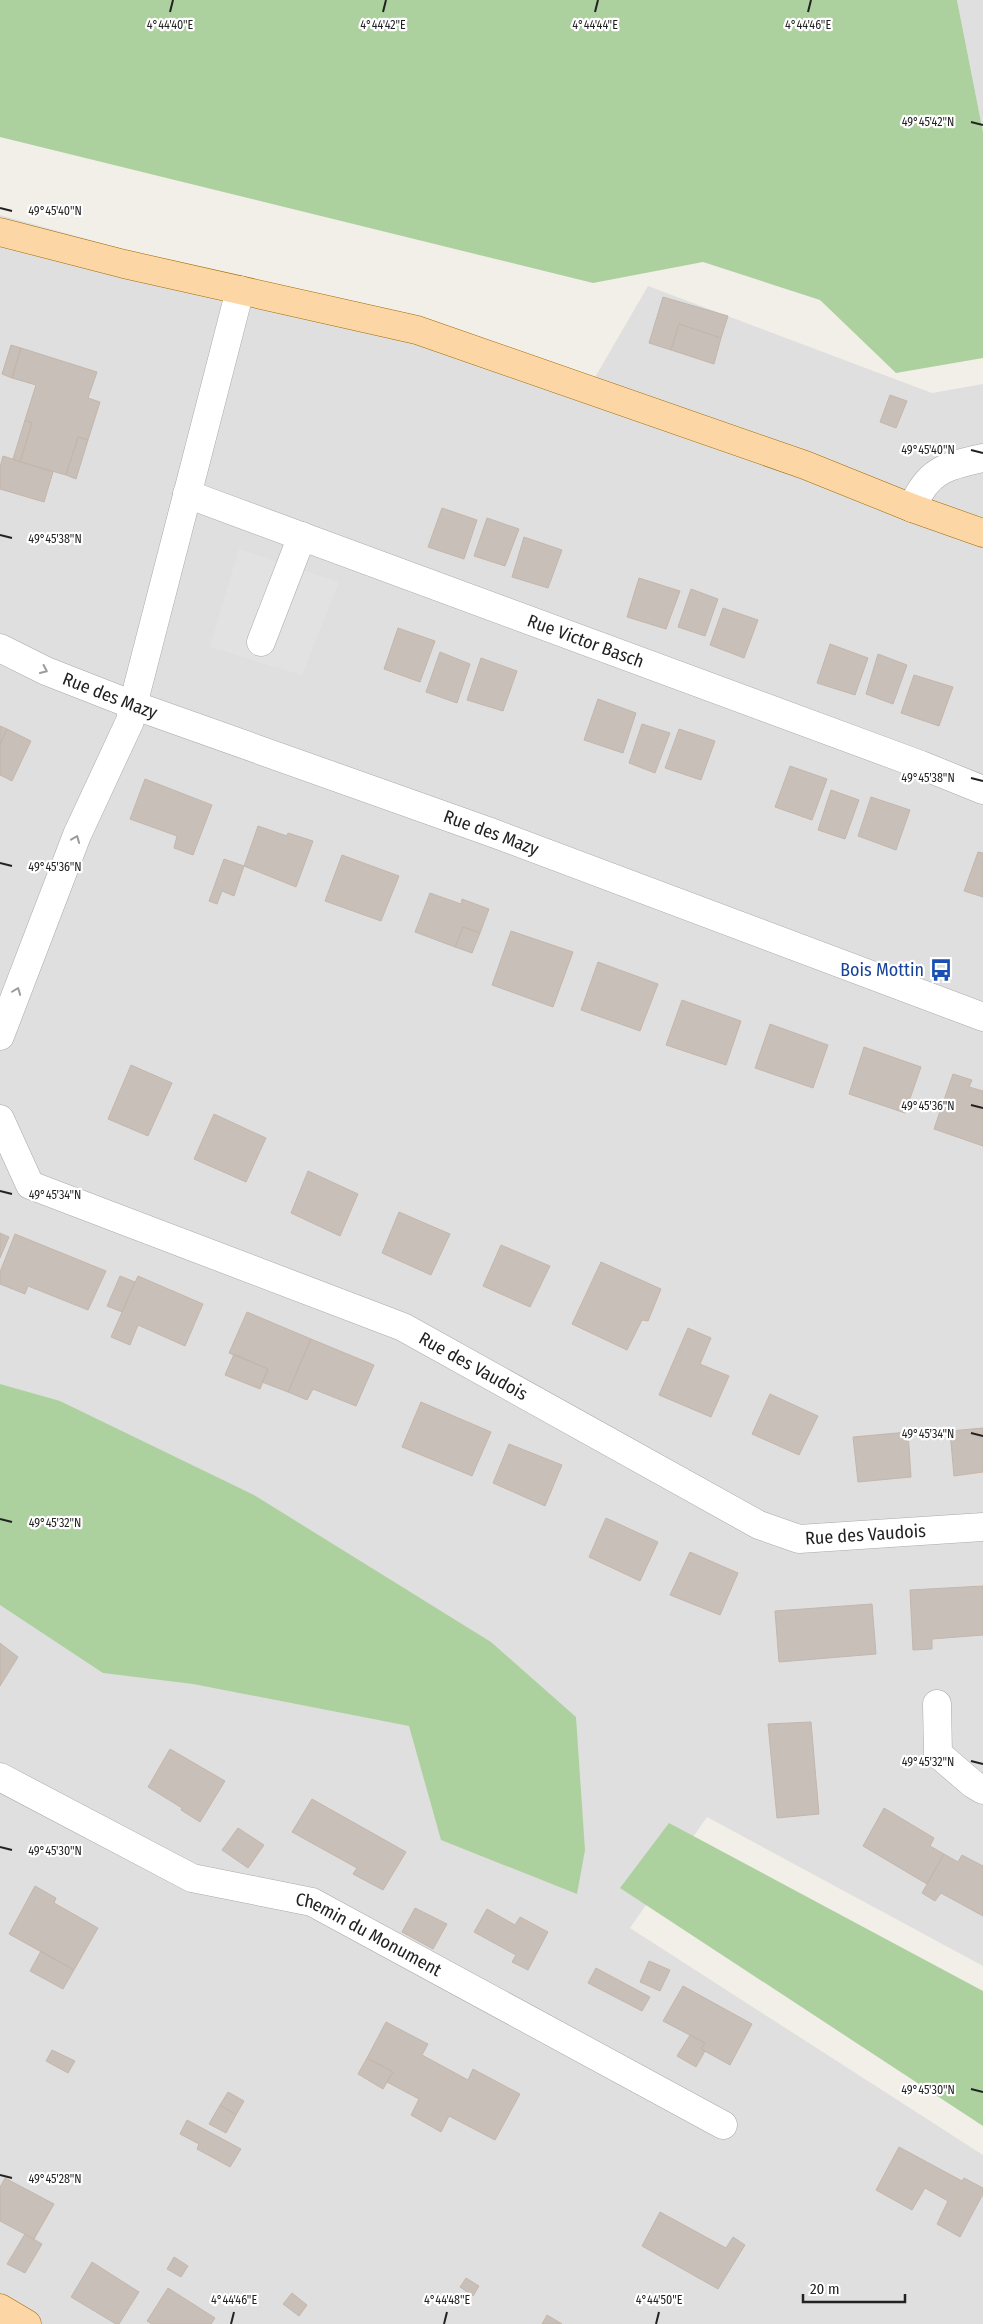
<svg xmlns="http://www.w3.org/2000/svg" width="983" height="2324" font-family="'Fira Sans Condensed',sans-serif">
  <style>
    .residential { fill: #e0dfdf }
    .forest { fill: #add19e }
    .parking { fill: #e2e2e2 }
    .building { fill: #c7bfb8; stroke: #c4b6ab }
    .lines { fill: none; stroke-linecap: round; stroke-linejoin: round }
    .minor-casing { stroke: #a9a9a9; stroke-width: 29 }
    .major-casing { stroke: #a06b00; stroke-width: 29 }
    .minor { stroke: #fff; stroke-width: 28 }
    .major { stroke: #fcd6a4; stroke-width: 28 }
    .oneway { stroke: #9c9c9c }
    .ticks { fill: none; stroke: #222; stroke-width: 2 }
    .labels { text-anchor: middle; stroke-width: 4.5; stroke-linejoin: round; paint-order: stroke }
    .street-label { font-size: 18px; fill: #222; stroke: #fff }
    .transit-label { font-size: 18px; fill: #164399; stroke: #fff; text-anchor: end }
    .ticks-label { font-size: 12px; text-anchor: middle; fill: #222; stroke: #fff; stroke-width: 4.5; stroke-linejoin: round; paint-order: stroke }
  </style>
  <rect width="100%" height="100%" fill="#f2efe9"/>
  <!-- residential -->
  <path class="residential" d="M957 0H983V132Z
    M0 215 594 379 648 286 932 393 983 384V1966L707 1817 630 1928 983 2155V2324H0Z"/>
  <!-- forest -->
  <path class="forest" d="M0 0H957L983 132V358L896 373 820 300 703 262 593 283 0 137Z
    M0 1384 60 1401 254 1495 491 1642 576 1717 585 1850 577 1894 441 1840 409 1726 193 1684 103 1673 0 1605Z
    M669 1823 983 1991V2126L620 1888Z"/>
  <!-- parking -->
  <path class="parking" d="M239 549 339 582 302 675 210 647Z"/>
  <!-- building -->
  <path class="building" d="M663 297 728 316 721 338 679 324 671 350 649 343Z
    M679 324 721 338 714 364 671 350Z
    M11 345 21 348 12 378 2 374Z
    M21 348 97 372 88 398 100 402 88 440 78 437 66 475 20 462 32 423 25 420 36 385 12 378Z
    M890 395 907 401 896 428 880 422Z
    M25 420 32 423 20 462 13 459Z
    M78 437 88 440 76 479 66 475Z
    M3 456 53 472 44 502 0 489V467Z
    M442 508 477 520 464 559 428 547Z
    M487 518 519 529 505 566 474 556Z
    M524 537 562 550 548 588 512 577Z
    M639 578 680 591 666 629 627 617Z
    M691 589 718 599 705 636 678 627Z
    M723 608 758 620 744 658 710 645Z
    M398 628 435 641 420 682 384 669Z
    M830 644 868 658 855 695 817 683Z
    M440 652 470 664 457 703 426 692Z
    M878 654 907 665 893 704 866 694Z
    M481 658 517 671 503 711 467 700Z
    M914 675 953 687 939 726 901 713Z
    M598 699 636 713 623 753 584 740Z
    M642 724 670 733 655 773 629 763Z
    M0 726 7 729 0 745Z
    M7 729 31 741 12 781 0 775V745Z
    M679 729 715 741 701 780 665 768Z
    M790 766 827 779 812 820 775 807Z
    M145 779 212 805 193 855 174 848 177 836 130 819Z
    M831 790 859 800 845 839 818 830Z
    M871 797 910 810 896 850 858 836Z
    M258 826 287 836 288 833 313 841 296 887 244 866Z
    M978 852 983 853V897L964 891Z
    M342 855 399 876 381 921 325 901Z
    M224 859 244 866 234 896 222 891 217 904 209 901Z
    M430 893 461 904 462 899 489 909 480 933 463 927 455 947 415 932Z
    M463 927 480 933 472 953 455 947Z
    M511 931 573 952 553 1007 492 985Z
    M598 962 658 984 640 1031 581 1010Z
    M682 1000 741 1021 726 1065 666 1045Z
    M770 1024 828 1045 813 1088 755 1068Z
    M864 1047 921 1067 905 1113 849 1094Z
    M131 1065 172 1083 148 1136 108 1119Z
    M953 1074 972 1080 969 1087 983 1091V1146L934 1129Z
    M214 1114 266 1138 246 1182 194 1159Z
    M308 1171 358 1194 340 1236 291 1213Z
    M399 1212 450 1234 431 1275 382 1253Z
    M0 1233 9 1237 0 1258Z
    M15 1234 106 1271 88 1310 28 1286 25 1294 0 1284V1272Z
    M501 1245 550 1266 530 1307 483 1286Z
    M601 1262 661 1289 648 1321 642 1320 627 1350 572 1324Z
    M120 1276 135 1282 122 1312 107 1306Z
    M138 1276 203 1304 185 1346 138 1325 130 1345 111 1337Z
    M247 1312 311 1339 288 1392 262 1382 268 1369 229 1353Z
    M688 1328 711 1338 700 1364 729 1376 711 1417 659 1395Z
    M311 1339 374 1365 356 1406 313 1389 307 1400 288 1392Z
    M234 1354 268 1369 260 1389 225 1375Z
    M770 1394 818 1416 799 1455 752 1434Z
    M421 1402 491 1432 472 1476 402 1447Z
    M983 1428V1472L954 1476 950 1431Z
    M908 1432 911 1477 858 1482 853 1437Z
    M509 1444 562 1465 545 1506 493 1483Z
    M606 1518 658 1542 640 1581 589 1557Z
    M690 1552 738 1573 720 1615 670 1595Z
    M983 1586V1635L932 1639V1649L913 1650 910 1590Z
    M872 1604 876 1654 779 1662 775 1611Z
    M0 1643 18 1657 0 1686Z
    M811 1722 819 1814 777 1818 768 1724Z
    M170 1749 225 1781 200 1822 181 1810 182 1808 148 1787Z
    M312 1799 406 1852 383 1890 353 1874 357 1868 292 1832Z
    M884 1808 934 1838 930 1846 944 1854 927 1884 863 1846Z
    M238 1828 264 1845 248 1868 222 1850Z
    M944 1854 958 1862 962 1855 983 1866V1916L941 1893 935 1901 922 1893Z
    M35 1886 56 1898 54 1903 98 1928 74 1970 9 1934Z
    M415 1908 447 1924 433 1949 402 1932Z
    M487 1909 515 1925 520 1917 548 1932 528 1970 512 1962 516 1955 474 1932Z
    M41 1951 74 1970 63 1989 30 1971Z
    M649 1961 670 1970 660 1991 640 1982Z
    M596 1968 650 1997 642 2011 588 1983Z
    M683 1986 752 2024 730 2065 701 2049 705 2043 663 2021Z
    M386 2022 428 2044 422 2055 468 2080 473 2069 520 2094 495 2140 449 2116 441 2132 411 2115 419 2099 387 2082 393 2072 367 2058Z
    M690 2035 705 2043 701 2049 705 2051 696 2067 677 2056Z
    M52 2050 75 2061 68 2073 46 2061Z
    M367 2058 393 2072 383 2089 358 2074Z
    M228 2092 244 2101 236 2115 220 2105Z
    M220 2105 236 2115 226 2133 209 2124Z
    M187 2120 241 2149 230 2167 197 2149 199 2144 180 2134Z
    M899 2147 962 2181 964 2178 983 2188V2194L960 2237 937 2224 948 2201 925 2188 912 2210 876 2190Z
    M5 2178 54 2204 34 2239 0 2221V2187Z
    M660 2212 726 2248 733 2237 745 2245 718 2289 642 2246Z
    M25 2234 42 2244 25 2273 7 2264Z
    M174 2257 188 2266 181 2277 167 2269Z
    M92 2262 139 2292 119 2324H116L71 2297Z
    M466 2278 479 2286 473 2296 460 2287Z
    M168 2288 215 2318 211 2324H152L147 2321Z
    M292 2293 307 2305 299 2316 283 2304Z
    M547 2315 562 2324H542Z"/>
  <g class="lines">
    <defs>
      <g id="minor">
        <path id="s1" d="M187 494 921 765 983 790"/>
        <path d="M912 508C927 471 945 466 983 458"/>
        <path d="M261 642 302 536"/>
        <path id="s2" d="M0 648 46 671 133 705 493 833 983 1017"/>
        <path d="M0 1036 77 835 130 721 133 705 240 290"/>
        <path id="s3" d="M0 1119 30 1185 403 1327 759 1525 799 1539 983 1527"/>
        <path d="M937 1704 938 1754 973 1784 983 1790"/>
        <path id="s4" d="M0 1777 192 1878 312 1902 723 2125"/>
      </g>
      <path id="major" d="M0 232 124 264 417 330 805 465 912 508 983 533
        M0 2308 27 2324"/>
    </defs>
    <!-- minor casing -->
    <use href="#minor" class="minor-casing"/>
    <!-- major casing -->
    <use href="#major" class="major-casing"/>
    <!-- minor -->
    <use href="#minor" class="minor"/>
    <!-- major -->
    <use href="#major" class="major"/>
  </g>
  <!-- one-way arrows -->
  <defs><path id="oneway-chevron" d="M-2-3.5L2.5 0L-2 3.5" fill="none" stroke-width="1.6" stroke-linecap="round" stroke-linejoin="round" transform="scale(1.25)"/></defs>
  <g class="oneway">
    <use href="#oneway-chevron" transform="translate(44 670) rotate(25)"/>
    <use href="#oneway-chevron" transform="translate(76 839) rotate(-68)"/>
    <use href="#oneway-chevron" transform="translate(17 991) rotate(-69)"/>
  </g>
  <!-- ticks -->
  <path class="ticks" d="M170 12 173 0M383 12 386 0M595 12 598 0M808 12 811 0M971 122 983 125M0 208 12 211M971 450 983 453M0 535 12 538M971 778 983 781M0 863 12 866M971 1105 983 1108M0 1191 12 1194M971 1433 983 1436M0 1519 12 1522M971 1761 983 1764M0 1847 12 1850M971 2089 983 2092M0 2175 12 2178M231 2324 234 2312M444 2324 447 2312M656 2324 659 2312"/>
  <!-- icons -->
  <defs>
    <symbol id="bus-bare" viewBox="-9 -9 18 18"><path d="M-5-6H5V4H4V6H2V4H-2V6H-4V4H-5ZM-3.5-4V0h7V-4ZM-3.5 1.2v1.5H-2V1.2ZM2 1.2v1.5H3.5V1.2Z" fill="#1a4fb4" stroke="#fff" stroke-width="2.5" paint-order="stroke"/></symbol>
  </defs>
  <g fill-rule="evenodd">
    <use href="#bus-bare" x="925" y="954" width="32" height="32"/>
  </g>
  <g class="labels">
    <!-- street labels -->
    <g class="street-label">
      <text dy="6" stroke="none"><textPath href="#s1" startOffset="425">Rue Victor Basch</textPath></text>
      <text dy="6" stroke="none"><textPath href="#s2" startOffset="120">Rue des Mazy</textPath></text>
      <text dy="6" stroke="none"><textPath href="#s2" startOffset="525">Rue des Mazy</textPath></text>
      <text dy="6" stroke="none"><textPath href="#s3" startOffset="552">Rue des Vaudois</textPath></text>
      <text dy="6" stroke="none"><textPath href="#s3" startOffset="988">Rue des Vaudois</textPath></text>
      <text dy="6" stroke="none"><textPath href="#s4" startOffset="404">Chemin du Monument</textPath></text>
    </g>
    <!-- transit labels -->
    <g class="transit-label">
      <text x="924" y="976">Bois Mottin</text>
    </g>
  </g>
  <g class="ticks-label">
    <text x="170" y="29">4°44'40"E</text>
    <text x="383" y="29">4°44'42"E</text>
    <text x="595" y="29">4°44'44"E</text>
    <text x="808" y="29">4°44'46"E</text>
    <text x="928" y="126">49°45'42"N</text>
    <text x="55" y="215">49°45'40"N</text>
    <text x="928" y="454">49°45'40"N</text>
    <text x="55" y="543">49°45'38"N</text>
    <text x="928" y="782">49°45'38"N</text>
    <text x="55" y="871">49°45'36"N</text>
    <text x="928" y="1110">49°45'36"N</text>
    <text x="55" y="1199">49°45'34"N</text>
    <text x="928" y="1438">49°45'34"N</text>
    <text x="55" y="1527">49°45'32"N</text>
    <text x="928" y="1766">49°45'32"N</text>
    <text x="55" y="1855">49°45'30"N</text>
    <text x="928" y="2094">49°45'30"N</text>
    <text x="55" y="2183">49°45'28"N</text>
    <text x="234" y="2304">4°44'46"E</text>
    <text x="447" y="2304">4°44'48"E</text>
    <text x="659" y="2304">4°44'50"E</text>
  </g>
  <!-- scale -->
  <path d="M803 2294v8h102v-8" fill="none" stroke="#222222" stroke-width="2.5"/>
  <text x="810" y="2294" font-size="15" fill="#222222" stroke="#ffffff" stroke-width="4" paint-order="stroke">20 m</text>
</svg>
